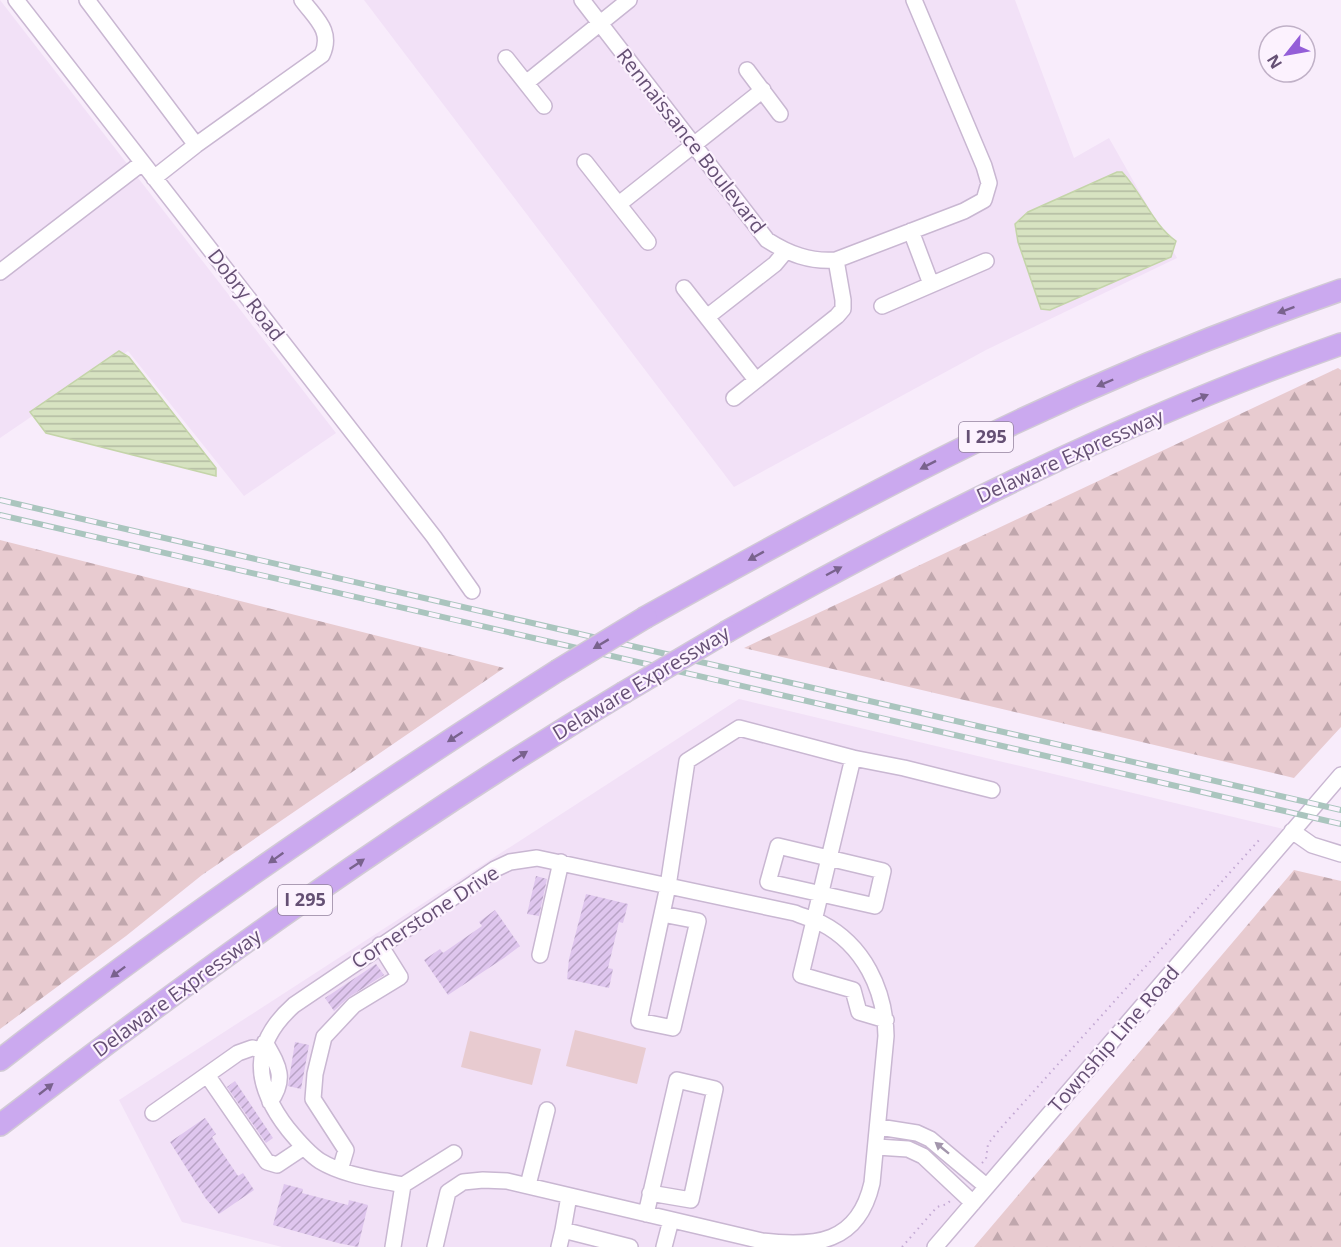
<svg xmlns="http://www.w3.org/2000/svg" width="1341" height="1247" font-family="'Open Sans',sans-serif">
  <style>
    .residential { fill: #f2e1f7 }
    .forest { fill: url(#forest-firs) }
    .pitch { fill: #e8cbd0 }
    .water { fill: url(#water-rules); stroke: #c4d4a9; stroke-width: 1.5 }
    .building { fill: url(#building-hatch) }
    .lines { fill: none; stroke-linecap: round; stroke-linejoin: round }
    .minor-casing { stroke: #c9b7d2; stroke-width: 18 }
    .highway-casing { stroke: #d1cad5; stroke-width: 24 }
    .path { stroke: #c3a9d3; stroke-width: 2; stroke-dasharray: 1.5 4.5; stroke-linecap: butt }
    .minor { stroke: #fff; stroke-width: 15 }
    .highway { stroke: #cba9ef; stroke-width: 21 }
    .rail-casing { stroke: #aac5be; stroke-width: 6 }
    .rail { stroke: #fcf2fe; stroke-width: 4; stroke-dasharray: 11; stroke-linecap: butt }
    .highway-bridge-casing { stroke: #d1cad5; stroke-width: 24; stroke-linecap: butt }
    .highway-bridge { stroke: #cba9ef; stroke-width: 21 }
    .oneway { fill: #79628d }
    .oneway2 { fill: #a396ac }
    .labels { text-anchor: middle; stroke-width: 4.5; stroke-linejoin: round; paint-order: stroke }
    .shield { fill: #fcf2fe; stroke: #92819d; stroke-width: 1.5 }
    .shield-label { font-size: 18px; font-weight: bold; fill: #655074 }
    .street-label { font-size: 20px; fill: #655074; stroke: #fcf2fe }
  </style>
  <defs>
    <pattern id="forest-firs" width="22" height="20" patternUnits="userSpaceOnUse" patternTransform="scale(1.5)"><rect width="22" height="20" fill="#e8cbd0"/><path d="M5 1l3.5 6h-7zM16 11l3.5 6h-7z" fill="#c0a7ad"/></pattern>
    <pattern id="water-rules" width="6" height="5" patternUnits="userSpaceOnUse" patternTransform="scale(1.5)"><rect width="6" height="5" fill="#d7e3c1"/><path d="M0 2.5h6" fill="none" stroke="#b2baa1"/></pattern>
    <pattern id="building-hatch" width="6" height="6" patternUnits="userSpaceOnUse" patternTransform="scale(1.5)"><rect width="6" height="6" fill="#dfc6ee"/><path d="M-1 1l2-2M0 6l6-6M5 7l2-2" fill="none" stroke="#b8a3c5"/></pattern>
  </defs>
  <rect width="100%" height="100%" fill="#f8ecfb"/>
  <!-- residential -->
  <path class="residential" d="M0 0 336 433 244 496 128 351 0 438Z
    M364 0H1015L1074 158 1109 138 1177 258 986 350 734 487Z
    M739 699 1292 831 935 1247H282L182 1222 119 1100Z"/>
  <!-- forest -->
  <path class="forest" d="M1338 368 1341 370V727L1294 778 744 648Z
    M0 540 504 668 202 875 126 936 0 1029Z
    M1294 870 1341 881V1247H974Z"/>
  <!-- pitch -->
  <path class="pitch" d="M575 1030 646 1048 637 1084 566 1066Z
    M470 1031 541 1049 532 1085 461 1067Z"/>
  <!-- water -->
  <path class="water" d="M1117 172H1122C1142 193 1153 225 1176 241L1171 257 1050 310 1041 309 1018 242 1015 224 1028 212Z
    M119 351 129 357 216 468V476L46 433 30 412Z"/>
  <!-- building -->
  <path class="building" d="M536 876 547 879 539 916 527 914Z
    M586 894 628 904 623 923 619 922 608 968 613 969 609 988 567 979 569 959Z
    M495 910 520 946 504 958 448 995 424 960 440 949 443 953 482 926 479 922Z
    M376 964 384 975 349 997 334 1011 325 998Z
    M295 1042 309 1045 301 1089 288 1086Z
    M235 1081 273 1138 266 1143 227 1087Z
    M205 1118 216 1134 212 1137 238 1176 243 1173 254 1190 219 1214 206 1199 170 1142Z
    M284 1184 303 1189 302 1193 348 1205 349 1200 368 1205 358 1247 338 1243 273 1225Z"/>
  <g class="lines">
    <defs>
      <path id="minor" d="M16 0 434 537 472 591
        M87 0 196 145 154 178
        M582 0 767 240C789 254 810 262 836 260L964 211 984 200 989 183 984 166 914 0
        M506 58 544 106
        M747 70 780 114
        M526 83 629 0
        M196 145 322 55C333 31 316 19 302 0
        M585 162 648 242
        M619 204 763 90
        M911 231 931 284
        M0 272 142 163
        M684 288 756 380
        M882 306 986 261
        M707 317 775 264 785 252
        M734 398 837 316 843 309V300L836 260
        M853 758 904 768 992 790
        M1292 831 1312 845 1341 854
        M778 846 883 871 875 906 768 882Z
        M662 914 698 921 673 1028 639 1021 668 886 687 761 739 728 853 758 801 975 853 990 859 1012 886 1020
        M540 955 561 862
        M265 1042C278 1065 287 1078 270 1102
        M207 1075 267 1162 277 1165 304 1147
        M153 1113 238 1053 252 1048 263 1050
        M879 1127 917 1133 930 1139 986 1186
        M877 1147 908 1149 923 1156 973 1203
        M340 1170 346 1150 313 1099 315 1074 324 1037 354 1005 400 977 380 945
        M403 1185C376 1179 345 1176 320 1161 308 1153 297 1140 288 1129 253 1084 250 1044 294 1005L495 869 510 862 537 858 795 913C804 917 813 919 821 923 864 945 885 990 886 1036L872 1183C858 1244 815 1247 762 1241L507 1181 483 1180 463 1182 448 1192 435 1247
        M528 1185 547 1110
        M569 1196 563 1230 630 1247
        M646 1214 677 1080 715 1089 691 1200 650 1193
        M393 1247 403 1185 454 1153
        M559 1247 563 1230
        M664 1247 671 1220
        M935 1247 1341 775"/>
      <path id="highway" d="M646 617C753 557 861 498 971 444 1091 385 1215 334 1341 290
        M728 631C925 520 1127 419 1341 344
        M0 1060C178 921 366 793 557 671
        M0 1125C200 971 406 823 623 693"/>
    </defs>
    <!-- minor casing -->
    <use href="#minor" class="minor-casing"/>
    <!-- highway casing -->
    <use href="#highway" class="highway-casing"/>
    <!-- path -->
    <path class="path" d="M982 1163 986 1159 988 1144 999 1130 1260 839
      M902 1247 937 1207 947 1204 951 1200"/>
    <!-- minor -->
    <use href="#minor" class="minor"/>
    <!-- highway -->
    <use href="#highway" class="highway"/>
    <defs>
      <path id="rail" d="M0 500 1341 810
        M0 515 1341 824"/>
    </defs>
    <!-- rail casing -->
    <use href="#rail" class="rail-casing"/>
    <!-- rail -->
    <use href="#rail" class="rail"/>
    <defs>
      <path id="highway-bridge" d="M557 671 646 617
        M623 693 728 631"/>
    </defs>
    <!-- highway-bridge casing -->
    <use href="#highway-bridge" class="highway-bridge-casing"/>
    <!-- highway-bridge -->
    <use href="#highway-bridge" class="highway-bridge"/>
  </g>
  <!-- one-way arrows -->
  <defs><path id="oneway-solid" d="M-6-.8H1V-3.2L6.5 0L1 3.2V.8H-6Z" transform="scale(1.5)"/></defs>
  <g class="oneway">
    <use href="#oneway-solid" transform="translate(1286 310) rotate(160)"/>
    <use href="#oneway-solid" transform="translate(1105 383) rotate(157)"/>
    <use href="#oneway-solid" transform="translate(1200 398) rotate(-22)"/>
    <use href="#oneway-solid" transform="translate(928 465) rotate(153)"/>
    <use href="#oneway-solid" transform="translate(756 556) rotate(151)"/>
    <use href="#oneway-solid" transform="translate(834 571) rotate(-28)"/>
    <use href="#oneway-solid" transform="translate(601 644) rotate(149)"/>
    <use href="#oneway-solid" transform="translate(455 737) rotate(147)"/>
    <use href="#oneway-solid" transform="translate(520 756) rotate(-33)"/>
    <use href="#oneway-solid" transform="translate(276 858) rotate(145)"/>
    <use href="#oneway-solid" transform="translate(357 864) rotate(-34)"/>
    <use href="#oneway-solid" transform="translate(118 972) rotate(143)"/>
    <use href="#oneway-solid" transform="translate(46 1089) rotate(-38)"/>
  </g>
  <use class="oneway2" href="#oneway-solid" transform="translate(942 1148) rotate(-141)"/>
  <g class="labels">
    <!-- shield labels -->
    <g class="shield">
      <rect x="959" y="422" width="54" height="30" rx="4.5"/>
      <rect x="278" y="885" width="54" height="30" rx="4.5"/>
    </g>
    <g class="shield-label">
      <text x="986" y="443">I 295</text>
      <text x="305" y="906">I 295</text>
    </g>
    <!-- street labels -->
    <g class="street-label">
      <text transform="translate(691 141) rotate(52)" y="7">Rennaissance Boulevard</text>
      <text transform="translate(246 295) rotate(52)" y="7">Dobry Road</text>
      <text transform="translate(1070 456) rotate(-24)" y="7">Delaware Expressway</text>
      <text transform="translate(641 683) rotate(-31)" y="7">Delaware Expressway</text>
      <text transform="translate(425 917) rotate(-33)" y="7">Cornerstone Drive</text>
      <text transform="translate(177 993) rotate(-36)" y="7">Delaware Expressway</text>
      <text transform="translate(1114 1039) rotate(-49)" y="7">Township Line Road</text>
    </g>
  </g>
  <!-- north arrow -->
  <g transform="translate(1287 54) rotate(239)"><circle r="28" fill="#fcf2fe" stroke="#c0b1c7" stroke-width="1.5"/>
  <path d="M0-4.5L10 22L0 15L-10 22Z" fill="#945ed8"/>
  <text y="-9" font-size="16" font-weight="bold" text-anchor="middle" fill="#655074">N</text>
  </g>
</svg>
